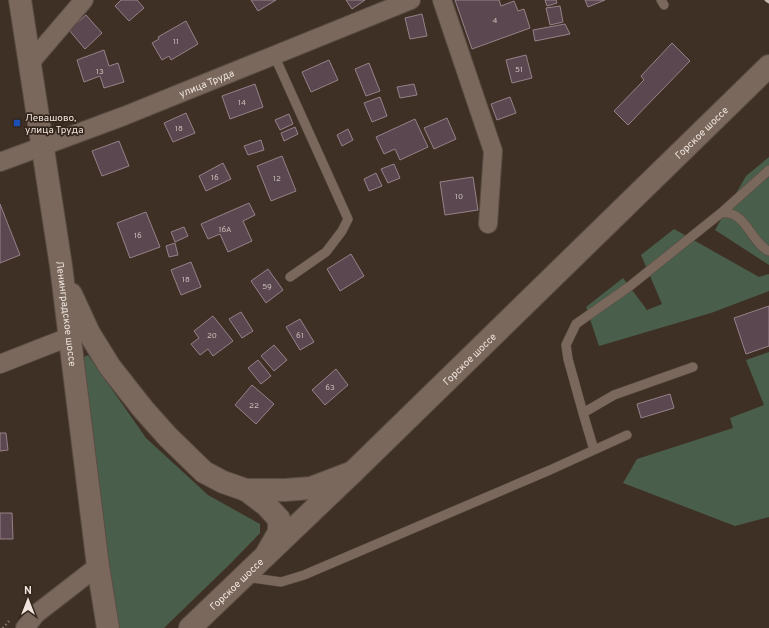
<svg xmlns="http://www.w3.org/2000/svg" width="769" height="628" font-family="Overpass,sans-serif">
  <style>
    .green { fill: #495e4b }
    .building { fill: #5a474f; stroke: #97818a }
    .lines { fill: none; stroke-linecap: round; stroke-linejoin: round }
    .service-casing { stroke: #5a4d44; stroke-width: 10 }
    .minor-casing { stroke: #5a4d44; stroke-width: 20 }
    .tertiary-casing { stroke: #5a4d44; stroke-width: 24 }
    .secondary-casing { stroke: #5a4d44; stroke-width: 24 }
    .path { stroke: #978a81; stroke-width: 2.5; stroke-dasharray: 1 3; stroke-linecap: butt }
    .service { stroke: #7a685c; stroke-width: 9 }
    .minor { stroke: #7a685c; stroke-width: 18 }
    .tertiary { stroke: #7a685c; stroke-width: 22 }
    .secondary { stroke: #7a685c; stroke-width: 22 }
    .rail { stroke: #c5bab2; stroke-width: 3 }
    .transit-dot { fill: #1a4fb4; stroke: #35261c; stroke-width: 1.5 }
    .labels { text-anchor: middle; stroke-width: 3.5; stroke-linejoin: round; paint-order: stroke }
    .number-label { font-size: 8px; fill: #cabeba }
    .street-label { font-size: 10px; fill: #efe5de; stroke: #35261c }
    .poi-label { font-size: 10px; fill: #efe5de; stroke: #35261c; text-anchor: start }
  </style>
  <rect width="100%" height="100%" fill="#3f3025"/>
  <!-- green -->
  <path class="green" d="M769 157V265L715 230 746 176Z
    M674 229 759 277 769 274V291L711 313 599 346 586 307 623 278 647 310 662 304 641 255Z
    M769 352V517L735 526 623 483 637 459 733 428 730 418 764 405 746 360Z
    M88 355 146 438 208 495 260 524V533L230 564 164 628H117L82 358Z"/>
  <!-- building -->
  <path class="building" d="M121 0H137L144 8 129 21 115 6Z
    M251 0H276L258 11Z
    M346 0H365L352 9Z
    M455 0H499L501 6 514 1 518 11 524 9 530 28 472 49Z
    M545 0H556L557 3 547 6Z
    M585 0H605L588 7Z
    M560 6 563 22 550 25 546 8Z
    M422 14 427 36 410 39 405 18Z
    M86 15 102 33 85 49 69 30Z
    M186 21 198 44 171 60 169 56 162 60 152 43 159 39 158 37Z
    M565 24 570 34 535 41 533 30Z
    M672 43 690 61 628 125 614 111 644 80 641 76Z
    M104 50 109 66 118 63 124 82 104 88 100 76 84 82 77 60Z
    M526 55 532 78 512 83 506 60Z
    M329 60 338 80 311 92 302 72Z
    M369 63 380 91 366 96 355 69Z
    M255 84 263 107 230 119 222 96Z
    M414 84 417 95 400 98 397 87Z
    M380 97 387 116 372 122 364 103Z
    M510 97 516 113 497 120 491 104Z
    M186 113 195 133 173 142 164 123Z
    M289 114 293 124 280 130 275 120Z
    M447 118 456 139 434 149 424 128Z
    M415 119 428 147 400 160 395 149 384 154 376 137Z
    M295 127 298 134 284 141 281 133Z
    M348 129 353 140 342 146 337 135Z
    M261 140 264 150 248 155 244 146Z
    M119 141 129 166 102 176 92 151Z
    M282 156 296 191 271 201 257 166Z
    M223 163 231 179 206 191 199 176Z
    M394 164 400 178 388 183 381 169Z
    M376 173 382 186 369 191 364 179Z
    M473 177 478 210 445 215 440 182Z
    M249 203 255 215 243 221 252 241 228 252 220 234 208 239 201 224Z
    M0 204 20 255 0 263Z
    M146 212 160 247 130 258 117 223Z
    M184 227 188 236 175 242 171 232Z
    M175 243 178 255 169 257 166 246Z
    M351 254 364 276 340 291 327 269Z
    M191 262 201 287 181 295 171 270Z
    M268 269 283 290 266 303 251 281Z
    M769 306V346L746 354 734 318Z
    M241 312 253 331 242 338 229 319Z
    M213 316 233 341 213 356 208 349 200 355 191 344 199 338 194 331Z
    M300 319 314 342 300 350 286 327Z
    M274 345 287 360 274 371 261 356Z
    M258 360 271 376 261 384 248 368Z
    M336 369 348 385 325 405 312 390Z
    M252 385 274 404 256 424 235 405Z
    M670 394 674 408 641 418 637 404Z
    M0 433H6L8 450 0 451Z
    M0 513H12L13 539H0Z"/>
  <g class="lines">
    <defs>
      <path id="service" d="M661 0 664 5
        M274 55 348 219 342 231 326 252 290 277
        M721 213 769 170
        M583 413 568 359 566 345 576 324 630 286 721 213C742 211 747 230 759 243 762 246 765 250 769 251
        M594 450 583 413 614 395 693 367
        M246 577 281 582 304 575 550 470 627 435"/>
      <g id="minor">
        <path d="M442 0 493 151 488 224"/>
        <path d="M29 64 84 0"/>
        <path id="s1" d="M0 162 124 116 411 0"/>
        <path d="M0 364 69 337"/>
        <path d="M25 628 36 614 98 566"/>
      </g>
      <g id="tertiary">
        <path id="s2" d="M20 0 61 266 98 566 108 628"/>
        <path d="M71 294 89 333 110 367 143 409 168 437 204 472 223 482 246 490H285L311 488 353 472"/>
        <path d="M246 490 266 505 279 519V532L267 553"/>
      </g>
      <g id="secondary">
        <path id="s3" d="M190 628 353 472 769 66"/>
      </g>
    </defs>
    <!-- service casing -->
    <use href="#service" class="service-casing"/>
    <!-- minor casing -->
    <use href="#minor" class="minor-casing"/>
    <!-- tertiary casing -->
    <use href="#tertiary" class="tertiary-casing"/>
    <!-- secondary casing -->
    <use href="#secondary" class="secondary-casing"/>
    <!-- path -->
    <path class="path" d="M3 628 9 621"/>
    <!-- service -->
    <use href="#service" class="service"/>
    <!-- minor -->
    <use href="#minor" class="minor"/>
    <!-- tertiary -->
    <use href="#tertiary" class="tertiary"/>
    <!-- secondary -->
    <use href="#secondary" class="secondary"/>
    <!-- rail -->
    <path class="rail" d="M766 0 769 2"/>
  </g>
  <!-- markers -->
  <rect class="transit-dot" x="13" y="119" width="8" height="8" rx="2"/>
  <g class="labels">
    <!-- number labels -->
    <g class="number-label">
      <text x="495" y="23">4</text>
      <text x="176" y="44">11</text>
      <text x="519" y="72">51</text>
      <text x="100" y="74">13</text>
      <text x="242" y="105">14</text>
      <text x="179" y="131">18</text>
      <text x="215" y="180">16</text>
      <text x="277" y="181">12</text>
      <text x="459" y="199">10</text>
      <text x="225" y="232">16А</text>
      <text x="138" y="238">16</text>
      <text x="186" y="282">18</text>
      <text x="267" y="289">59</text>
      <text x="212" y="338">20</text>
      <text x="300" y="338">61</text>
      <text x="330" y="390">63</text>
      <text x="254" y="408">22</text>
    </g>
    <!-- street labels -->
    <g class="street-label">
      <text dy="4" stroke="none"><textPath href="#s1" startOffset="221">улица Труда</textPath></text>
      <text dy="4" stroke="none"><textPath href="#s3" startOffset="712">Горское шоссе</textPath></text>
      <text dy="4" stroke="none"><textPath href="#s2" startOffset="317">Ленинградское шоссе</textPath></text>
      <text dy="4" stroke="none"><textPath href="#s3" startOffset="388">Горское шоссе</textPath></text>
      <text dy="4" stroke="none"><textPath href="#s3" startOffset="64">Горское шоссе</textPath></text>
    </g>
    <!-- poi labels -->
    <g class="poi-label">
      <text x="25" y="121">Левашово,<tspan x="25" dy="12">улица Труда</tspan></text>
    </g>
  </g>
  <!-- north arrow -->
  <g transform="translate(28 600)" stroke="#35261c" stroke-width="3" paint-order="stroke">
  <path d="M0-3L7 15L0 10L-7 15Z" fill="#efe5de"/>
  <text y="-6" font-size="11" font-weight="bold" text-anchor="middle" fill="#efe5de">N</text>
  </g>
</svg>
